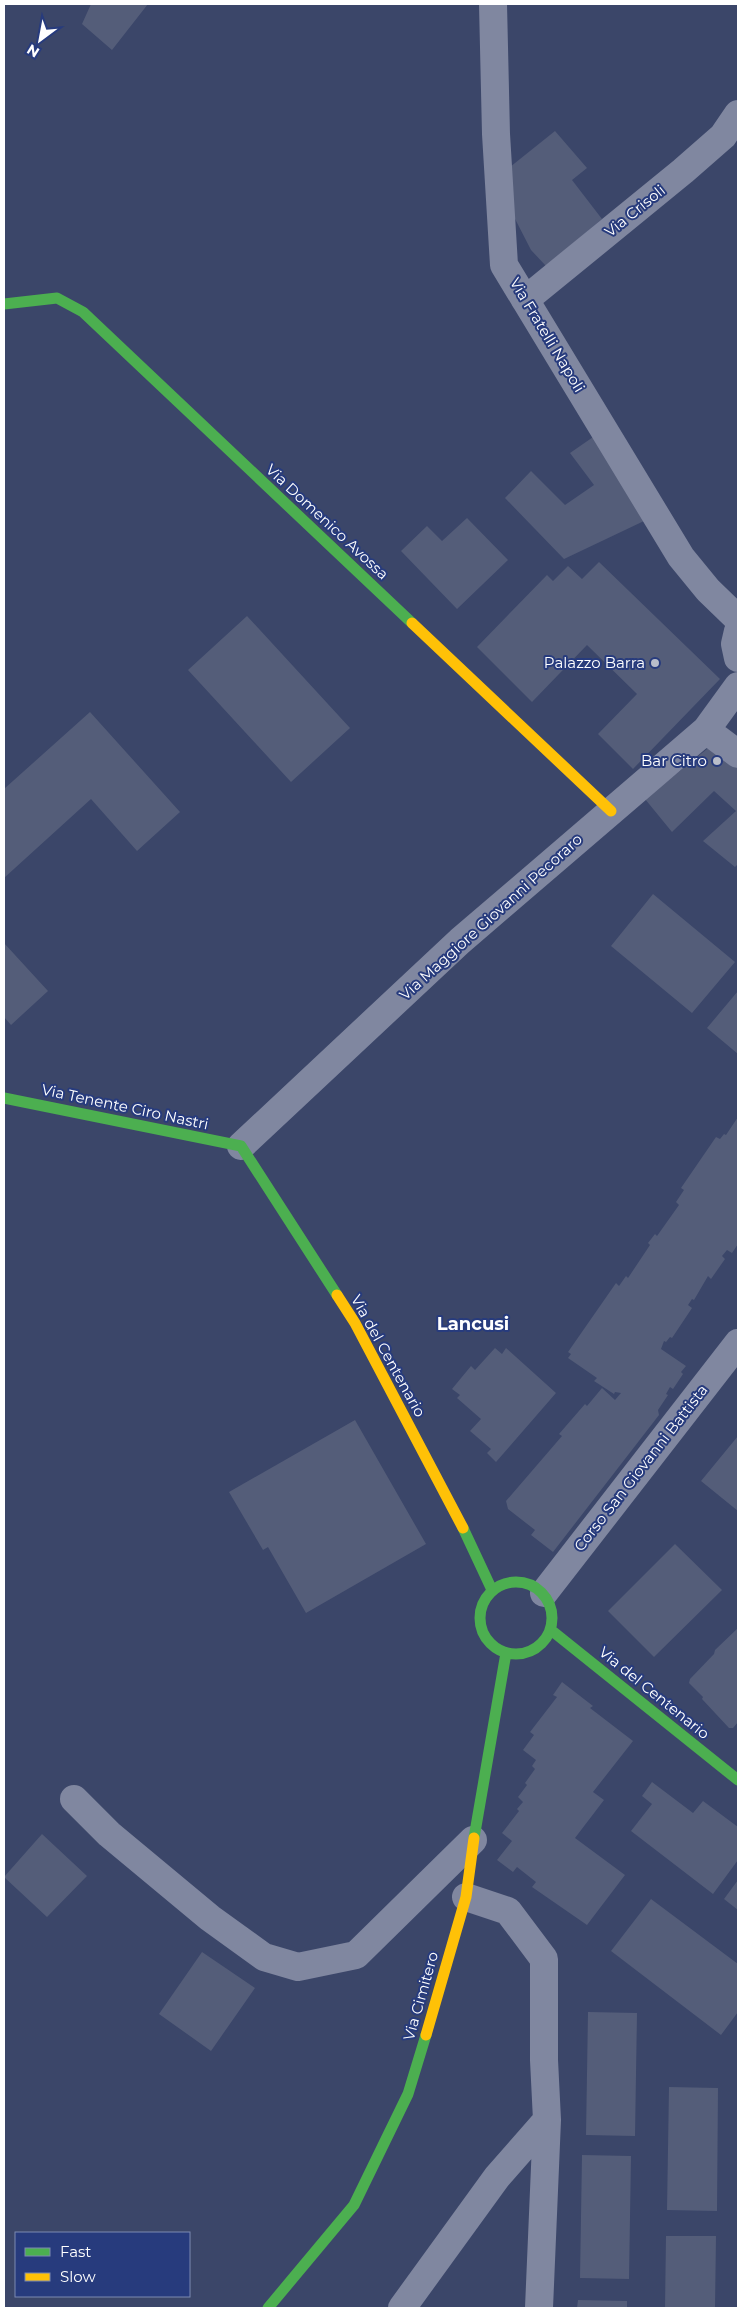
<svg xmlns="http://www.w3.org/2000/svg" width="742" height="2312" font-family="Montserrat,sans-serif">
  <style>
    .building { fill: #545d79 }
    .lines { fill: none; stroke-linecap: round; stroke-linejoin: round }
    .street { stroke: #8087a0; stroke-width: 28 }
    .fast { stroke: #4caf50; stroke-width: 11 }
    .slow { stroke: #ffc107; stroke-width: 11 }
    .poi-dot { fill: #babeca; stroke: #273b7d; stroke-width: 2 }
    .labels { text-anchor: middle; stroke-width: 4; stroke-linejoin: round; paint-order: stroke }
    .street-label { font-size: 15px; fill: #fff; stroke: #273b7d }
    .poi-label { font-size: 15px; fill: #fff; stroke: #273b7d; text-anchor: end }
    .quarter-label { font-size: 18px; font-weight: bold; fill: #fff; stroke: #273b7d }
  </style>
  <rect width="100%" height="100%" fill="#3b4669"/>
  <!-- building -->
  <path class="building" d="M91 4H148L112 50 82 24Z
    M555 131 587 168 572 180 602 219 546 266 531 250 512 213 510 167Z
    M596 435 644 521 564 559 505 498 531 471 565 505 594 485 570 453Z
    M467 518 508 560 457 609 401 551 427 526 442 541Z
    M599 562 720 679 633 769 598 734 637 694 587 645 532 702 477 647 547 575 553 581 568 566 582 579Z
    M247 616 350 728 291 782 188 670Z
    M90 712 180 812 137 851 91 799 4 878V789Z
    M712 745 738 765V864L735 867 703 841 736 811 714 791 672 832 645 799Z
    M653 894 735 962 692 1013 611 946Z
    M4 943 48 991 11 1025 4 1017Z
    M738 991V1054L707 1028Z
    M738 1117V1244L732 1253 727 1250 722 1256 725 1259 711 1279 708 1276 694 1300 692 1299 688 1305 692 1308 672 1338 670 1337 666 1342 664 1341 661 1349 686 1366 681 1372 683 1374 673 1389 670 1387 666 1394 668 1395 658 1410 659 1415 553 1552 531 1535 535 1530 508 1509 506 1501 562 1436 559 1434 585 1404 587 1406 602 1388 615 1400 621 1393 615 1392 614 1394 594 1381 597 1378 568 1358 571 1354 568 1352 616 1283 619 1286 626 1276 628 1278 650 1245 648 1243 655 1234 657 1236 679 1205 676 1202 684 1190 681 1188 716 1137 720 1139 724 1134 726 1135Z
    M495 1348 502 1354 506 1348 556 1393 496 1462 487 1453 491 1449 470 1431 481 1419 457 1398 460 1395 452 1389 471 1366 475 1370Z
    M355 1420 426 1544 306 1613 268 1547 263 1550 229 1492Z
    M738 1436V1511L701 1481Z
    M675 1544 722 1590 654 1657 608 1611Z
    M738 1628V1722L733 1728H729L702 1699 703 1697 689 1683 690 1679 714 1654 715 1650Z
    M562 1682 593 1706 590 1708 633 1741 593 1792 604 1800 575 1838 625 1875 587 1925 532 1887 536 1882 517 1867 513 1872 497 1860 512 1841 502 1833 519 1811 517 1809 523 1802 518 1797 527 1785 525 1783 535 1769 532 1766 536 1760 523 1750 534 1735 530 1732 557 1697 553 1695Z
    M652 1782 693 1813 703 1801 738 1827V1860L713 1894 631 1831 652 1804 642 1796Z
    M42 1834 87 1876 47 1917 4 1877Z
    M738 1880V1910L724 1899Z
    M651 1899 738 1964V2012L721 2035 611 1951Z
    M202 1952 255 1988 211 2051 159 2014Z
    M588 2012 637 2013 635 2136 586 2135Z
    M669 2087 718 2088 717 2211 667 2210Z
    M582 2155 631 2156 629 2279 580 2278Z
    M666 2236H716L715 2308H665Z
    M578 2300 627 2301V2308H577Z"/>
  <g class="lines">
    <!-- street -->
    <path class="street" d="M493 4 496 134 504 265 681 557 708 590 738 619
      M525 300 683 171 723 136 738 114
      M738 631 735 644 738 658
      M706 730 738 754
      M241 1146 460 941 706 730 738 686
      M544 1593 738 1343
      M74 1799 109 1834 210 1918 264 1957 298 1967 356 1955 473 1840
      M466 1897 508 1911 544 1959V2060L547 2120 539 2308
      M402 2308 497 2177 547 2120"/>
    <!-- fast -->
    <path class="fast" d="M4 304 57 298 83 312 412 623
      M4 1098 241 1146 337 1295
      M463 1528 492 1590
      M480 1618a36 36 0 1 1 72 0a36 36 0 1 1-72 0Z
      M551 1630 738 1780
      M474 1838 506 1653
      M268 2308 354 2205 408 2094 426 2035"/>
    <!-- slow -->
    <path class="slow" d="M412 623 611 811
      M337 1295 355 1323 463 1528
      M426 2035 466 1897 474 1838"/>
  </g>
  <!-- markers -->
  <g class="poi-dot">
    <circle cx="655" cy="663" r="5"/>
    <circle cx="717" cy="761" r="5"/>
  </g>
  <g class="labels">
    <!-- street labels -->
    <g class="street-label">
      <text transform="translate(635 211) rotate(-39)" y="5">Via Crisoli</text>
      <text transform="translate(547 335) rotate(59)" y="5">Via Fratelli Napoli</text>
      <text transform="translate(327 522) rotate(43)" y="5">Via Domenico Avossa</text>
      <text transform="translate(491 917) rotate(-42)" y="5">Via Maggiore Giovanni Pecoraro</text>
      <text transform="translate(125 1107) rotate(12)" y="5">Via Tenente Ciro Nastri</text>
      <text transform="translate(388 1356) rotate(61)" y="5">Via del Centenario</text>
      <text transform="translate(641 1468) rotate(-52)" y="5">Corso San Giovanni Battista</text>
      <text transform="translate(654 1693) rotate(39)" y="5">Via del Centenario</text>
      <text transform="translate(421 1996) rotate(-74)" y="5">Via Cimitero</text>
    </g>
    <!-- poi labels -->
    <g class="poi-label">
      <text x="645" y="668">Palazzo Barra</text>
      <text x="707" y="766">Bar Citro</text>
    </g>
    <!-- quarter labels -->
    <g class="quarter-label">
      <text x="473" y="1330">Lancusi</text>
    </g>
  </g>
  <!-- border -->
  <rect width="742" height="2312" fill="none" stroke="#ffffff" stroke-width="10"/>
  <!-- legend -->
  <rect x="15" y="2232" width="175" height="65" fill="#273b7d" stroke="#7d89b1"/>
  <rect x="25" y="2248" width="25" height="8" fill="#4caf50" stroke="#7d89b1"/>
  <text x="60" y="2257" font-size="15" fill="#ffffff">Fast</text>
  <rect x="25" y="2273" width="25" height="8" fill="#ffc107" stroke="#7d89b1"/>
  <text x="60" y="2282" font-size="15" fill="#ffffff">Slow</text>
  <!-- north arrow -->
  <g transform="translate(40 40) rotate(212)" stroke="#273b7d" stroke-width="4" paint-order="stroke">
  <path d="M0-4L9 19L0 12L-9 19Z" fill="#ffffff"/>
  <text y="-8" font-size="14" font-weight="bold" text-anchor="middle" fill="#ffffff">N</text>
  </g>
</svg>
